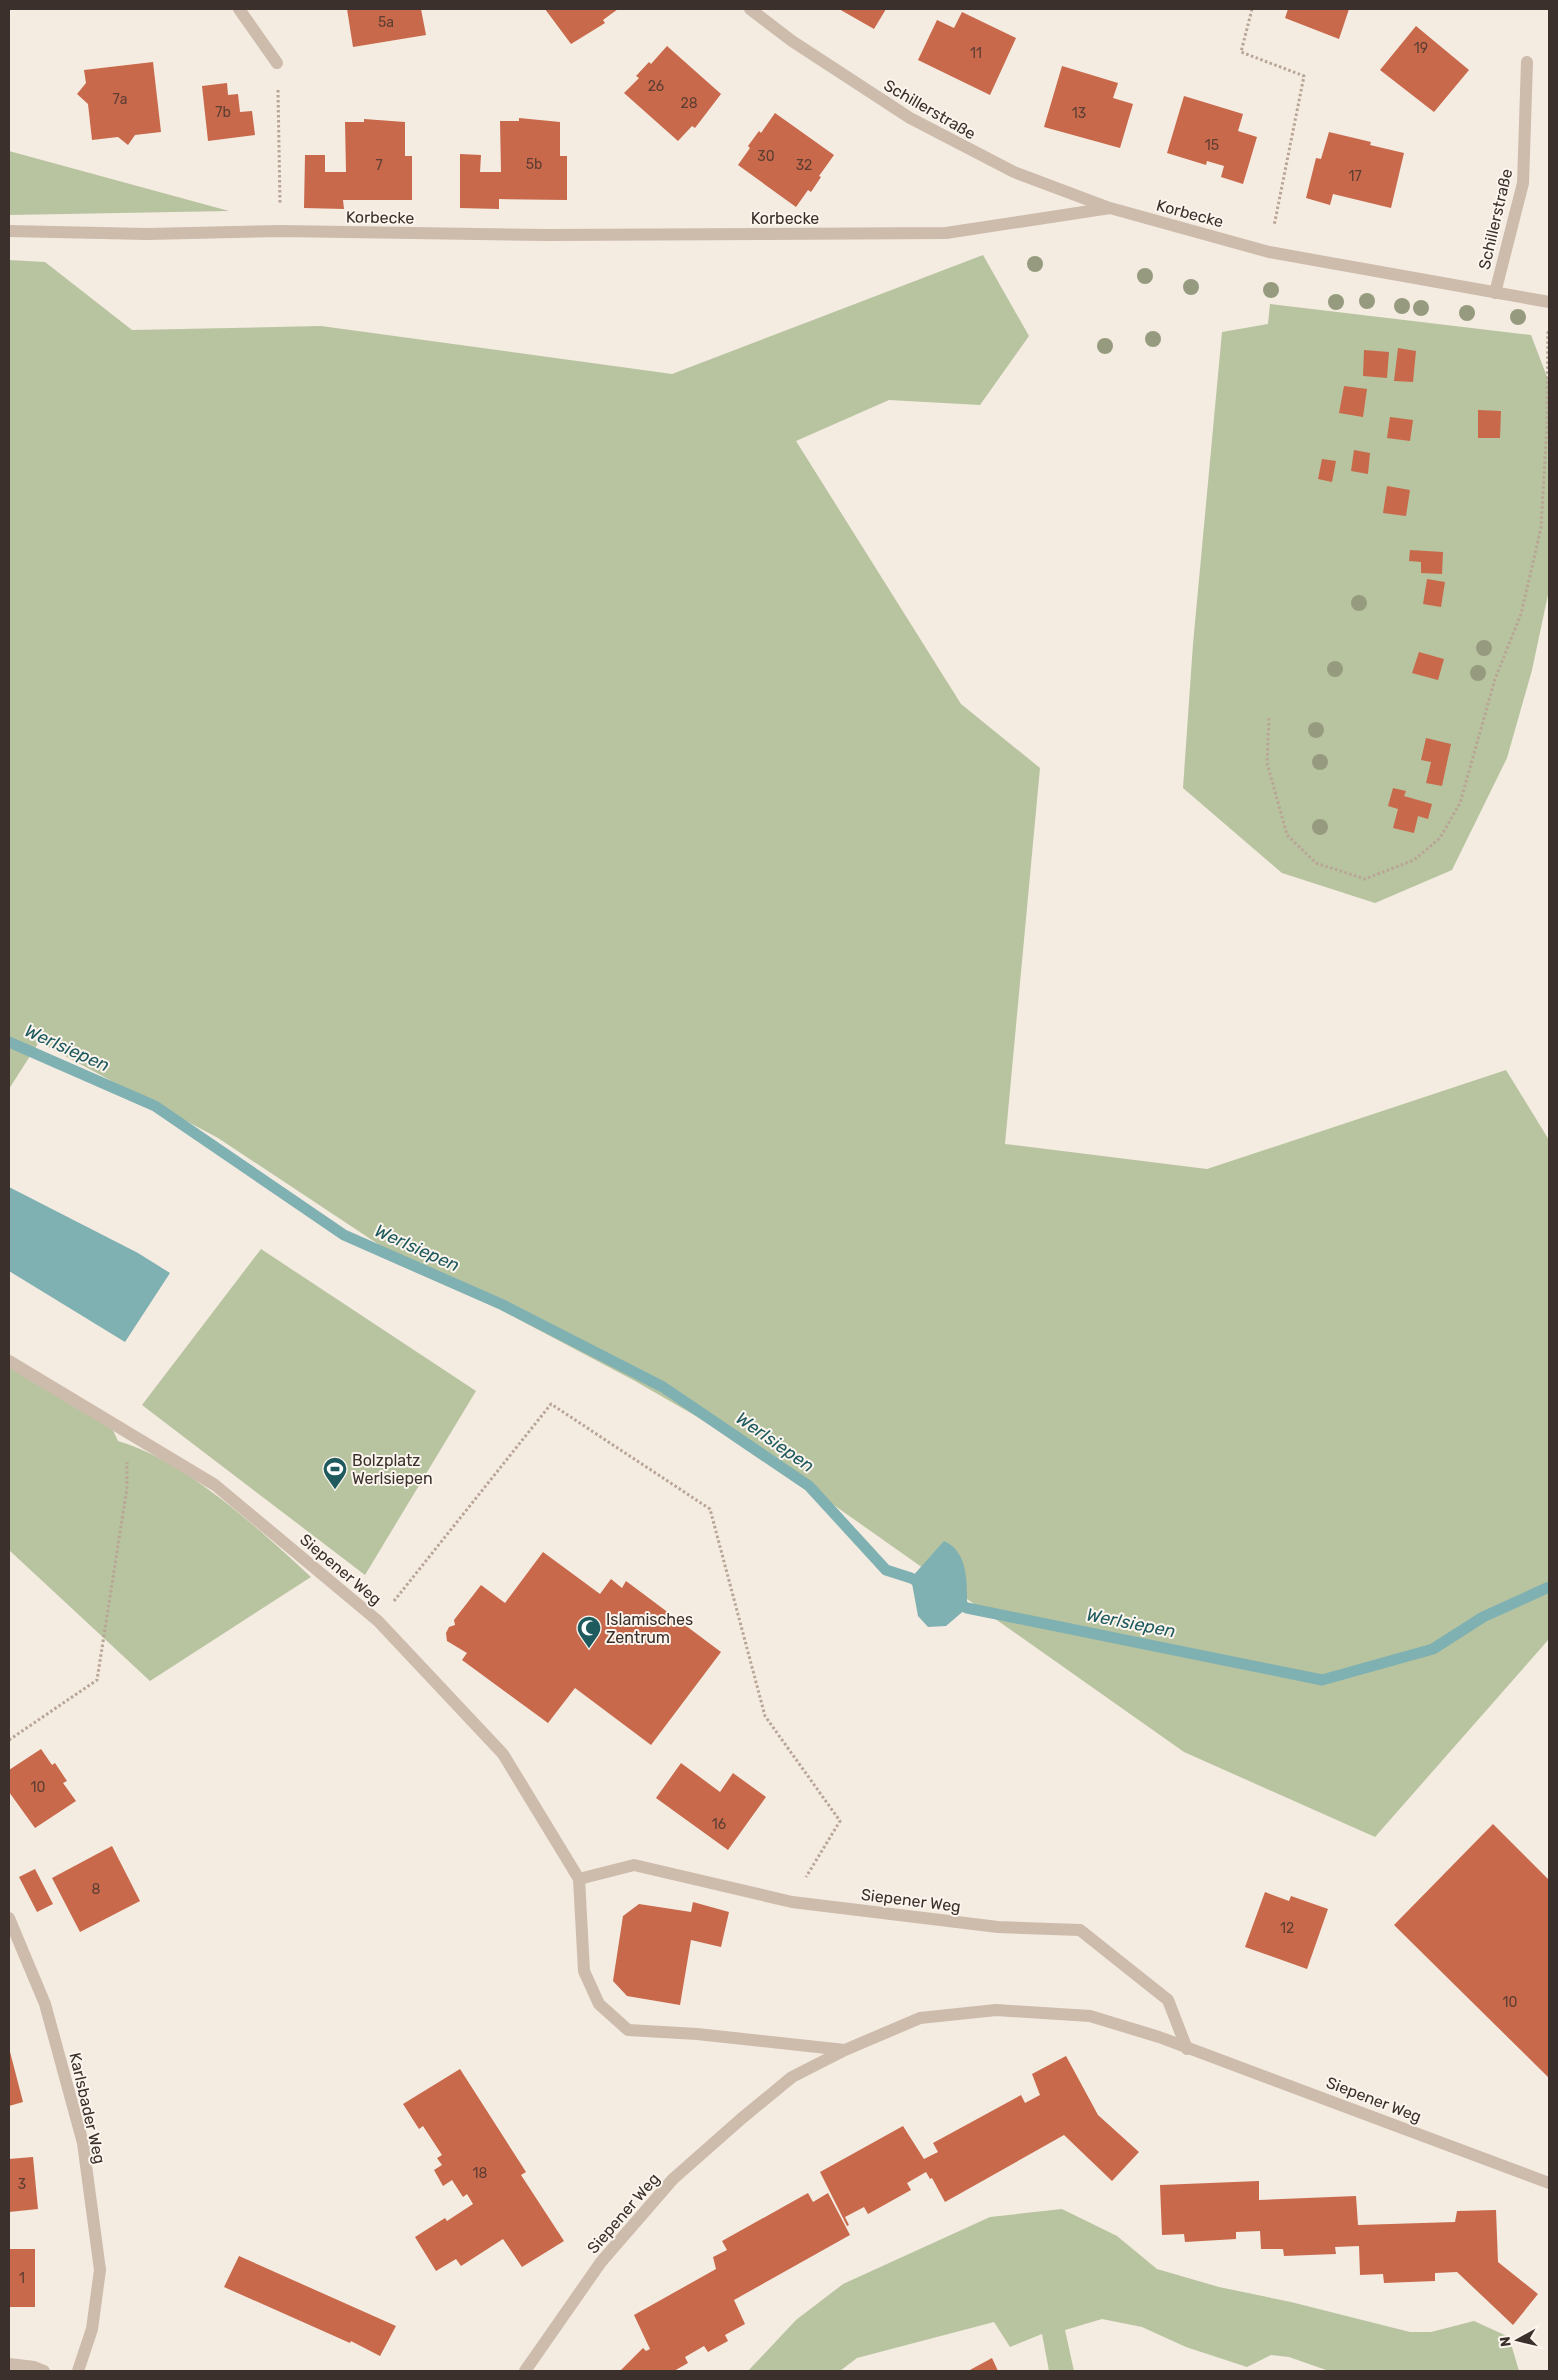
<svg xmlns="http://www.w3.org/2000/svg" width="1558" height="2380" font-family="Rubik,sans-serif">
  <style>
    .green { fill: #b8c4a0 }
    .water { fill: #7fb0b2 }
    .lines { fill: none; stroke-linecap: round; stroke-linejoin: round }
    .stream { stroke: #7fb0b2; stroke-width: 11 }
    .building { fill: #c8694b }
    .path { stroke: #b9a596; stroke-width: 3; stroke-dasharray: 2.5 2.5; stroke-linecap: butt }
    .lane { stroke: #cdbbac; stroke-width: 12 }
    .street { stroke: #cdbbac; stroke-width: 12 }
    .tree { fill: #969b7f }
    .labels { text-anchor: middle; stroke-width: 4; stroke-linejoin: round; paint-order: stroke }
    .number-label { font-size: 14px; fill: #5e3e33 }
    .street-label { font-size: 16px; fill: #3b302b; stroke: #fbf5ee }
    .poi-label { font-size: 16px; fill: #3b302b; stroke: #fbf5ee; text-anchor: start }
    .water-label { font-size: 18px; font-style: italic; fill: #1f5a5e; stroke: #fbf5ee }
  </style>
  <rect width="100%" height="100%" fill="#f4ebe1"/>
  <!-- green -->
  <path class="green" d="M9 151 229 211 9 215Z
    M983 255 1029 336 980 405 889 400 796 441 961 704 1040 768 1005 1144 1207 1169 1506 1070 1549 1140V1639L1375 1837 1184 1752 760 1453 635 1381 384 1248 218 1138 39 1042 9 1089V260L45 262 132 330 321 326 672 374Z
    M1270 304 1531 335 1549 382V590L1532 670 1507 758 1452 870 1375 903 1282 873 1183 788 1193 644 1222 332 1268 324Z
    M261 1249 476 1391 365 1575 142 1405Z
    M9 1366 112 1428 118 1441C186 1461 259 1529 311 1577L150 1681 9 1550Z
    M1062 2209 1117 2236 1157 2269 1219 2287 1291 2302 1410 2332H1431L1474 2321 1509 2337 1519 2371H1329L1289 2357 1271 2355 1247 2367 1186 2347 1142 2327 1102 2319 1065 2330 1074 2371H1049L1042 2334 1010 2347 994 2322 857 2358 840 2371H748L796 2320 843 2284 990 2217Z"/>
  <!-- water -->
  <path class="water" d="M9 1187 138 1253 170 1273 125 1342 9 1271Z
    M944 1541C969 1552 967 1584 967 1608L946 1626 928 1627 918 1616 911 1578Z"/>
  <g class="lines">
    <!-- stream -->
    <path class="stream" d="M9 1042 155 1106 344 1235 503 1305 663 1387 809 1486 886 1570 911 1578 924 1585
      M953 1601 967 1608 1322 1680 1433 1649 1483 1617 1549 1587"/>
  </g>
  <!-- building -->
  <path class="building" d="M347 9H421L426 35 353 47Z
    M545 9H618L603 20 605 23 571 44Z
    M839 9H886L874 29Z
    M1288 9H1349L1339 39 1285 18Z
    M962 12 1016 38 990 95 918 60 937 20 954 28Z
    M1416 26 1469 70 1434 112 1380 70Z
    M667 46 721 94 695 128 692 126 678 141 624 93 639 78 636 76 649 62 651 64Z
    M153 62 161 132 135 135 128 145 118 137 92 140 88 104 77 94 86 83 84 70Z
    M1062 66 1118 83 1113 98 1133 104 1120 148 1044 127Z
    M227 83 228 95 238 94 240 112 252 111 255 135 208 141 202 86Z
    M1184 96 1243 114 1238 131 1257 137 1243 184 1221 177 1224 166 1207 161 1206 165 1167 153Z
    M775 113 834 155 819 176 821 177 811 192 808 190 796 207 738 165 750 148 748 146 759 131 761 133Z
    M519 118 560 122V156H567V200L499 199V209L460 208V154L481 155 480 172H501L500 121H519Z
    M364 119 405 122V156H412V200H343L344 209 304 208 305 155H325V172H346L345 122H364Z
    M1329 132 1371 142 1370 145 1404 153 1391 208 1333 194 1330 205 1306 198 1316 158 1321 159Z
    M1398 348 1416 351 1413 382 1394 381Z
    M1364 350 1389 352 1387 378 1363 376Z
    M1344 386 1367 389 1363 417 1339 413Z
    M1478 410 1501 411 1500 438H1478Z
    M1390 417 1413 420 1410 441 1387 438Z
    M1354 450 1370 453 1368 474 1351 471Z
    M1322 459 1336 461 1332 482 1318 479Z
    M1387 486 1410 490 1406 516 1383 513Z
    M1410 550 1443 552 1442 574 1421 573V562L1409 561Z
    M1427 579 1445 582 1441 607 1423 604Z
    M1419 652 1444 659 1438 680 1412 673Z
    M1426 738 1451 744 1442 786 1426 783 1431 762 1421 760Z
    M1393 788 1406 791 1404 796 1432 804 1428 819 1418 816 1414 833 1393 828 1398 809 1388 806Z
    M543 1552 600 1594 611 1579 622 1588 626 1581 721 1652 651 1745 575 1688 548 1723 462 1660 467 1653 447 1641 446 1633 449 1627 455 1625 454 1620 481 1585 505 1603Z
    M41 1749 52 1765 55 1763 67 1781 63 1783 76 1801 35 1828 9 1792V1770Z
    M681 1763 720 1792 733 1773 766 1797 728 1850 656 1798Z
    M1493 1824 1549 1880V2078L1394 1925Z
    M112 1846 140 1901 80 1932 52 1878Z
    M35 1869 53 1904 37 1912 19 1877Z
    M1265 1892 1289 1901 1291 1896 1328 1909 1307 1969 1245 1947Z
    M693 1902 729 1912 721 1947 691 1940 680 2005 627 1996 613 1981 623 1916 639 1904 691 1912Z
    M9 2048 23 2102 9 2106Z
    M1066 2056 1098 2115 1139 2152 1112 2181 1064 2135 945 2202 932 2178 930 2179 926 2172 907 2183 911 2190 868 2214 864 2207 845 2217 849 2225 847 2226 820 2172 903 2126 924 2159 938 2152 933 2143 1021 2095 1025 2103 1040 2095 1032 2074Z
    M460 2069 526 2172 521 2175 564 2241 522 2267 503 2239 461 2266 456 2259 436 2271 415 2237 445 2218 447 2221 473 2204 467 2194 463 2197 452 2180 443 2186 434 2170 442 2165 437 2158 442 2155 423 2126 419 2129 403 2104Z
    M33 2157 38 2209 9 2212V2159Z
    M1259 2181V2200L1356 2196 1358 2225 1455 2222 1457 2211 1496 2210 1498 2262 1538 2294 1513 2325 1457 2272 1435 2273V2281L1384 2283 1383 2274 1360 2275 1359 2246 1335 2247 1336 2254 1284 2256 1283 2249H1261L1260 2231 1236 2232V2239L1185 2242 1184 2234 1162 2235 1160 2185Z
    M808 2193 813 2202 828 2193 850 2235 734 2300 745 2324 725 2335 728 2341 708 2352 704 2346 685 2357 688 2363 674 2371H620L643 2348 646 2351 650 2349 634 2315 716 2269 713 2257 727 2250 722 2241Z
    M9 2249H35V2307H9Z
    M239 2256 396 2326 380 2356 351 2341 350 2343 224 2287Z
    M992 2358 998 2371H968Z"/>
  <g class="lines">
    <!-- path -->
    <path class="path" d="M1252 9 1241 52 1304 76 1274 226
      M278 90 280 203
      M1269 718 1267 763 1287 835 1316 863 1365 879 1414 860 1440 838 1460 803 1495 679 1521 614 1541 528 1547 426 1548 329
      M394 1601 551 1404 710 1509 765 1716 840 1821 806 1877
      M9 1740 97 1680 127 1488V1462"/>
    <!-- lane -->
    <path class="lane" d="M9 1361 215 1485 378 1621 503 1754 579 1879 634 1865 792 1902 998 1927 1080 1930 1168 2000 1187 2049"/>
    <!-- street -->
    <path class="street" d="M239 9 277 63
      M750 9 792 41 910 118 1014 172 1107 207
      M9 231 147 234 281 231 547 235 946 233 1110 208 1269 252 1549 302
      M1495 293 1523 183 1527 62
      M579 1879 584 1971 599 2004 628 2030 697 2034 845 2050
      M9 1918 45 2004 83 2143 100 2270 92 2329 78 2371
      M9 2364 34 2367 44 2371
      M525 2371 601 2262 673 2179 741 2119 792 2077 845 2050 920 2018 996 2010 1090 2016 1159 2037 1549 2183"/>
  </g>
  <!-- trees -->
  <g class="tree">
    <circle cx="1035" cy="264" r="8"/>
    <circle cx="1145" cy="276" r="8"/>
    <circle cx="1191" cy="287" r="8"/>
    <circle cx="1271" cy="290" r="8"/>
    <circle cx="1367" cy="301" r="8"/>
    <circle cx="1336" cy="302" r="8"/>
    <circle cx="1402" cy="306" r="8"/>
    <circle cx="1421" cy="308" r="8"/>
    <circle cx="1467" cy="313" r="8"/>
    <circle cx="1518" cy="317" r="8"/>
    <circle cx="1153" cy="339" r="8"/>
    <circle cx="1105" cy="346" r="8"/>
    <circle cx="1359" cy="603" r="8"/>
    <circle cx="1484" cy="648" r="8"/>
    <circle cx="1335" cy="669" r="8"/>
    <circle cx="1478" cy="673" r="8"/>
    <circle cx="1316" cy="730" r="8"/>
    <circle cx="1320" cy="762" r="8"/>
    <circle cx="1320" cy="827" r="8"/>
  </g>
  <!-- icons -->
  <defs>
    <symbol id="stadium-pin" viewBox="-11 -11 22 30"><path d="M0 17L-7.5 6A9.5 9.5 0 1 1 7.5 6Z" fill="#1f5a5e" stroke="#fbf5ee"/><path d="M0-5a6.5 5 0 1 0 0 10a6.5 5 0 1 0 0-10ZM-3.5-1.8h7v3.6h-7Z" fill="#fff"/></symbol>
    <symbol id="mosque-pin" viewBox="-11 -11 22 30"><path d="M0 17L-7.5 6A9.5 9.5 0 1 1 7.5 6Z" fill="#1f5a5e" stroke="#fbf5ee"/><path d="M3.5-4.9A6 6 0 1 0 3.5 4.9A5 5 0 1 1 3.5-4.9Z" fill="#fff"/></symbol>
  </defs>
  <g fill-rule="evenodd">
    <use href="#stadium-pin" x="321" y="1455" width="28" height="38"/>
    <use href="#mosque-pin" x="575" y="1614" width="28" height="38"/>
  </g>
  <g class="labels">
    <!-- number labels -->
    <g class="number-label">
      <text x="386" y="27">5a</text>
      <text x="1421" y="53">19</text>
      <text x="976" y="58">11</text>
      <text x="656" y="91">26</text>
      <text x="120" y="104">7a</text>
      <text x="689" y="108">28</text>
      <text x="223" y="117">7b</text>
      <text x="1079" y="118">13</text>
      <text x="1212" y="150">15</text>
      <text x="766" y="161">30</text>
      <text x="534" y="169">5b</text>
      <text x="379" y="170">7</text>
      <text x="804" y="170">32</text>
      <text x="1355" y="181">17</text>
      <text x="38" y="1792">10</text>
      <text x="719" y="1829">16</text>
      <text x="96" y="1894">8</text>
      <text x="1287" y="1933">12</text>
      <text x="1510" y="2007">10</text>
      <text x="480" y="2178">18</text>
      <text x="22" y="2189">3</text>
      <text x="22" y="2283">1</text>
    </g>
    <!-- street labels -->
    <g class="street-label">
      <text transform="translate(930 109) rotate(30)" y="6">Schillerstraße</text>
      <text transform="translate(1190 213) rotate(15)" y="6">Korbecke</text>
      <text transform="translate(380 217) rotate(1)" y="6">Korbecke</text>
      <text x="785" y="224">Korbecke</text>
      <text transform="translate(1495 219) rotate(-77)" y="6">Schillerstraße</text>
      <text transform="translate(341 1569) rotate(40)" y="6">Siepener Weg</text>
      <text transform="translate(911 1900) rotate(7)" y="6">Siepener Weg</text>
      <text transform="translate(1374 2099) rotate(21)" y="6">Siepener Weg</text>
      <text transform="translate(88 2108) rotate(77)" y="6">Karlsbader Weg</text>
      <text transform="translate(623 2213) rotate(-49)" y="6">Siepener Weg</text>
    </g>
    <!-- poi labels -->
    <g class="poi-label">
      <text x="352" y="1466">Bolzplatz<tspan x="352" dy="18">Werlsiepen</tspan></text>
      <text x="606" y="1625">Islamisches<tspan x="606" dy="18">Zentrum</tspan></text>
    </g>
    <!-- water labels -->
    <g class="water-label">
      <text transform="translate(67 1048) rotate(24)" y="6">Werlsiepen</text>
      <text transform="translate(417 1248) rotate(24)" y="6">Werlsiepen</text>
      <text transform="translate(775 1442) rotate(35)" y="6">Werlsiepen</text>
      <text transform="translate(1131 1623) rotate(11)" y="6">Werlsiepen</text>
    </g>
  </g>
  <!-- border -->
  <rect width="1558" height="2380" fill="none" stroke="#3b302b" stroke-width="20"/>
  <!-- north arrow -->
  <g transform="translate(1518 2340) rotate(262)" stroke="#fbf5ee" stroke-width="4" paint-order="stroke">
  <path d="M0-4L9 19L0 12L-9 19Z" fill="#3b302b"/>
  <text y="-8" font-size="14" font-weight="bold" text-anchor="middle" fill="#3b302b">N</text>
  </g>
</svg>
